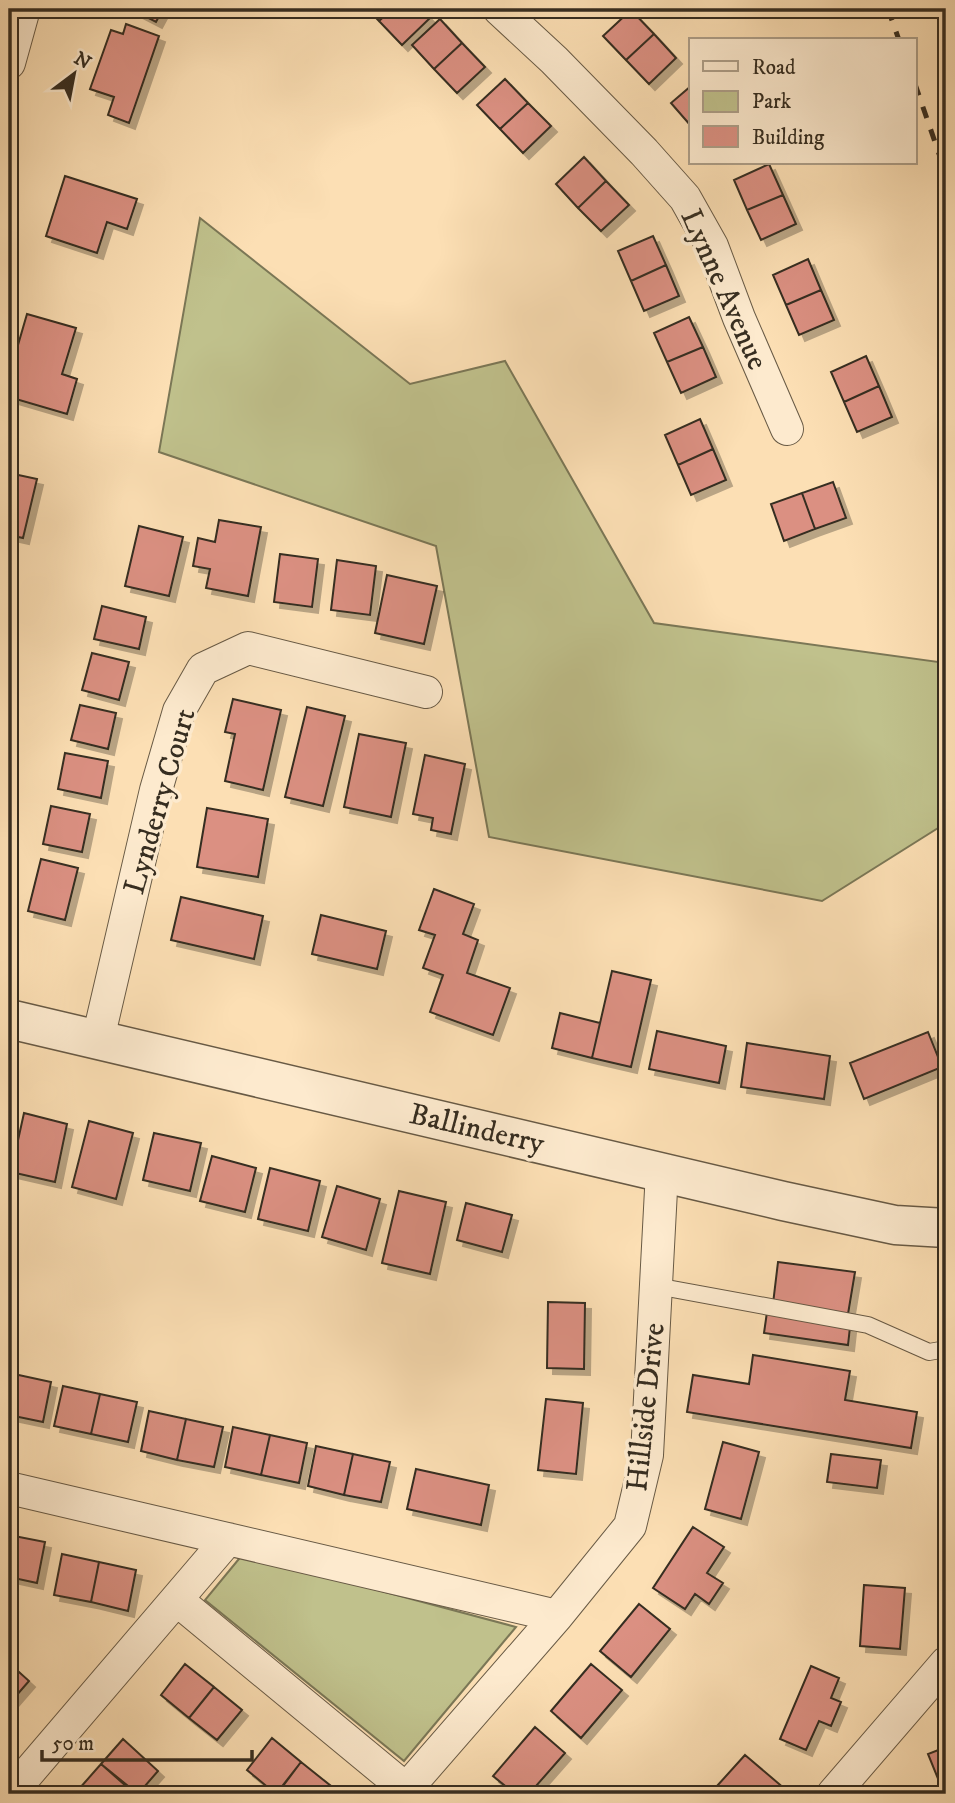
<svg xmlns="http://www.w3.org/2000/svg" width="955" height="1803" font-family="'IM FELL DW Pica',serif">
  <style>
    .green { fill: #c0c18c; stroke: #7b7756; stroke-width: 2 }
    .building { fill: #db9082; stroke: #362d20; stroke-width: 2; filter: url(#shadow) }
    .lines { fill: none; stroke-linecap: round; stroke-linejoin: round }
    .service-casing { stroke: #685a45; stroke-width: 18 }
    .minor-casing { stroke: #685a45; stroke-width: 34 }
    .tertiary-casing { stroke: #685a45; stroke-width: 41 }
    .service { stroke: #fdeace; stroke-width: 16 }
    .minor { stroke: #fdeace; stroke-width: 32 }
    .tertiary { stroke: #fdeace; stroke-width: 38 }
    .rail { stroke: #362d20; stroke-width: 5; stroke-dasharray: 12 12; stroke-linecap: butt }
    .labels { text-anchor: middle; stroke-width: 7; stroke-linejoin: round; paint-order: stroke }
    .street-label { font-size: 30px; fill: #362d20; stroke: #fdeace }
  </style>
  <defs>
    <filter id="shadow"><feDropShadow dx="6" dy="6" stdDeviation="0" flood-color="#0004"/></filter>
  </defs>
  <rect width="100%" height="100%" fill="#fcdfb4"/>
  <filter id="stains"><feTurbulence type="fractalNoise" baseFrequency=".00286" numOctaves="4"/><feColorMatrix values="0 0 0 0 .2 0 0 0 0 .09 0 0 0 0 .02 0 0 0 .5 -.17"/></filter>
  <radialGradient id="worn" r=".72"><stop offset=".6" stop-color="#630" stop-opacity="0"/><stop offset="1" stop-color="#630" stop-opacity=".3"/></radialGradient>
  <!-- green -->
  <path class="green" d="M200 218 410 384 505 361 654 623 946 663V823L822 901 489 837 436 546 159 452Z
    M243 1554 516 1627 404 1761 205 1600Z"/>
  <!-- building -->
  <path class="building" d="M136 9H163L156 22 135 11Z
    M368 9H392L379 21Z
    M392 9H421L430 18 402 45 379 21Z
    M631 10 654 34 626 60 603 36Z
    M440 19 462 43 434 69 412 45Z
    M126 24 159 36 129 123 108 115 114 97 90 89 111 30 123 34Z
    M654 34 676 58 649 84 626 60Z
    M462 43 485 67 457 93 434 69Z
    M505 79 528 103 500 129 477 105Z
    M691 86V126L671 103Z
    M528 103 551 126 523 153 500 129Z
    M584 157 606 181 578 208 556 184Z
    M769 164 783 195 747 210 734 180Z
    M65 176 137 199 127 229 107 222 97 253 46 236Z
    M606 181 629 205 601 231 578 208Z
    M783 195 796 224 761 240 747 210Z
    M653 236 666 265 631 281 618 251Z
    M808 259 821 290 786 305 773 275Z
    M666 265 679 296 644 311 631 281Z
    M821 290 834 320 799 335 786 305Z
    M27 314 76 328 62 374 77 379 67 414 9 397V376Z
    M689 317 703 347 667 362 654 333Z
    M703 347 716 377 681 393 667 362Z
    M866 356 879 386 844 402 831 372Z
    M879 386 892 417 857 432 844 402Z
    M700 419 713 449 678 465 665 435Z
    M713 449 726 480 691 495 678 465Z
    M9 473 37 479 23 538 9 535Z
    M833 482 846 518 815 529 802 493Z
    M802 493 815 529 784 541 771 504Z
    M219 520 261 527 248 596 206 588 210 569 193 566 198 538 215 542Z
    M139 526 183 537 169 596 125 586Z
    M280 554 318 559 312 607 274 602Z
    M337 560 376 566 370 615 331 610Z
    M387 575 437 586 424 644 375 633Z
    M102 606 146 617 139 649 94 639Z
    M92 653 129 662 119 700 82 690Z
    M233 699 281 710 263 790 225 781 235 734 225 732Z
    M80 705 116 713 108 749 71 740Z
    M307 707 345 716 323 806 285 797Z
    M359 734 406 743 391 817 344 807Z
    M65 753 108 761 101 798 58 789Z
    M425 755 465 764 451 834 431 830 433 818 413 814Z
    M51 806 90 814 82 852 43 844Z
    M207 808 268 819 258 877 197 867Z
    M41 859 78 868 65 920 28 911Z
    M434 889 474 904 463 934 478 940 467 973 510 988 493 1035 430 1012 443 975 423 968 435 935 419 930Z
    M181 897 263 916 254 959 171 940Z
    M321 915 386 931 377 969 312 954Z
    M612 971 651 980 631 1067 592 1058Z
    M560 1013 600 1023 592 1058 552 1048Z
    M657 1031 726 1046 719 1083 649 1069Z
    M928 1032 942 1067 864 1099 850 1063Z
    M747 1043 830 1056 824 1099 741 1087Z
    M24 1113 67 1124 55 1182 11 1172Z
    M89 1121 133 1133 116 1199 72 1187Z
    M154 1133 201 1143 190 1191 143 1180Z
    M212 1156 256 1168 245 1212 200 1201Z
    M270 1168 320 1181 308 1231 258 1219Z
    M337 1186 380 1199 366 1250 322 1237Z
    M399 1191 446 1202 430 1274 382 1263Z
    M466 1203 512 1215 502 1252 457 1240Z
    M778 1262 855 1272 846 1326 850 1327 848 1345 764 1333 767 1312H772Z
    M548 1302 585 1303 584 1369 547 1368Z
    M753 1355 850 1371 845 1400 917 1412 911 1448 687 1412 693 1375 749 1384Z
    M9 1373 14 1374 9 1401Z
    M14 1374 51 1382 43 1422 9 1415V1401Z
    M63 1386 100 1394 91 1434 54 1426Z
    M100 1394 137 1402 128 1442 91 1434Z
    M546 1399 583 1403 576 1474 538 1470Z
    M149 1411 186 1419 177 1460 141 1451Z
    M186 1419 223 1427 214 1467 177 1460Z
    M233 1427 270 1435 261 1475 225 1467Z
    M270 1435 307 1443 299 1483 261 1475Z
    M723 1442 759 1452 741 1519 705 1509Z
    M316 1446 353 1454 344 1495 308 1486Z
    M353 1454 390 1462 381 1502 344 1495Z
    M831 1454 881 1460 877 1488 827 1482Z
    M416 1469 489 1485 481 1525 407 1509Z
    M693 1527 724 1547 707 1573 723 1583 709 1604 695 1594 685 1609 653 1588Z
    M9 1535 45 1542 37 1583 9 1577Z
    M62 1554 99 1562 91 1602 54 1595Z
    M99 1562 136 1570 128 1611 91 1602Z
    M864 1585 905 1588 900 1649 860 1646Z
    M639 1604 670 1629 631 1677 600 1651Z
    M9 1663 29 1681 9 1704Z
    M185 1664 214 1687 189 1718 161 1695Z
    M591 1664 622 1690 581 1738 551 1711Z
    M811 1666 839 1678 831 1698 841 1702 831 1726 819 1721 806 1750 780 1739Z
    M214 1687 242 1710 217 1740 189 1718Z
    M535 1727 565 1753 529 1794H515L493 1776Z
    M272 1738 301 1762 276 1794 247 1770Z
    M123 1739 158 1771 138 1794 101 1764Z
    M946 1747V1790L943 1791 928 1754Z
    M745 1755 785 1789 780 1794H726L717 1786Z
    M301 1762 331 1786 324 1794H277Z
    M101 1764 135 1794H85L79 1789Z"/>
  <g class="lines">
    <defs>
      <path id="service" d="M656 1286 868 1325 929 1352 946 1349"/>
      <path id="minor" d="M499 9 554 60 644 152 685 198 712 246 739 318 787 429
        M9 63 24 9
        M98 1039 156 790 179 711 203 669 248 648 426 692
        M9 1488 557 1616
        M177 1600 406 1789
        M10 1794 228 1539
        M402 1794 557 1616 630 1526 647 1455 662 1171
        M833 1794 946 1663"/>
      <path id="tertiary" d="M9 1019 783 1201 895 1225 946 1228"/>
    </defs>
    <!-- service casing -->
    <use href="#service" class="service-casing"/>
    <!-- minor casing -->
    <use href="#minor" class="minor-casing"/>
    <!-- tertiary casing -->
    <use href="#tertiary" class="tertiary-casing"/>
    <!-- service -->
    <use href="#service" class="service"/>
    <!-- minor -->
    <use href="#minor" class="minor"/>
    <!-- tertiary -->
    <use href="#tertiary" class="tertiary"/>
    <!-- rail -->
    <path class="rail" d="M888 9 899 40
      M915 84 946 174"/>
  </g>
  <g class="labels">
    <!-- street labels -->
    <g class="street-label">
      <text transform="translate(725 289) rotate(66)" y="10">Lynne Avenue</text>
      <text transform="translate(159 801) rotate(-74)" y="10">Lynderry Court</text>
      <text transform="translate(477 1128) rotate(13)" y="10">Ballinderry</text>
      <text transform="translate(645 1407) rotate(-84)" y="10">Hillside Drive</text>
    </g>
  </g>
  <!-- margin -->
  <rect width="955" height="1803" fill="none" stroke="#fcdfb4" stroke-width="35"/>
  <rect x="10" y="10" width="934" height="1782" fill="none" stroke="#362d20" stroke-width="3.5"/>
  <rect x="18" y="18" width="920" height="1768" fill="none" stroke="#362d20" stroke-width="2"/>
  <!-- legend -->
  <rect x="689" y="38" width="228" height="126" fill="#fdeace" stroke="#ad9e88" stroke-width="2"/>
  <rect x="703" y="61" width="35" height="10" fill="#fdeace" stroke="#ad9e88" stroke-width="2"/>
  <text x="752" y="74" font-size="21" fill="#362d20">Road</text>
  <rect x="703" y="91" width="35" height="21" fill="#c0c18c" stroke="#ad9e88" stroke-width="2"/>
  <text x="752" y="108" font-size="21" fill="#362d20">Park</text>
  <rect x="703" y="126" width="35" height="21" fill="#db9082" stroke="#ad9e88" stroke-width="2"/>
  <text x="752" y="144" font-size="21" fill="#362d20">Building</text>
  <!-- north arrow -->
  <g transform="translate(74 74) rotate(32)" stroke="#fdeace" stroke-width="5" paint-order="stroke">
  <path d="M0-5L12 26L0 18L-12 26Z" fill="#362d20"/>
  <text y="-10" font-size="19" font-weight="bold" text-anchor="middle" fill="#362d20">N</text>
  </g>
  <!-- scale -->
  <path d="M42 1750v10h210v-10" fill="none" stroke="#362d20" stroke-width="3.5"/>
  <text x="52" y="1750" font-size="21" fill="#362d20" stroke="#fdeace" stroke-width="5" paint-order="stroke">50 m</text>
  <rect width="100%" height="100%" filter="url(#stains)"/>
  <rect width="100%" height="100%" fill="url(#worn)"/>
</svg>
